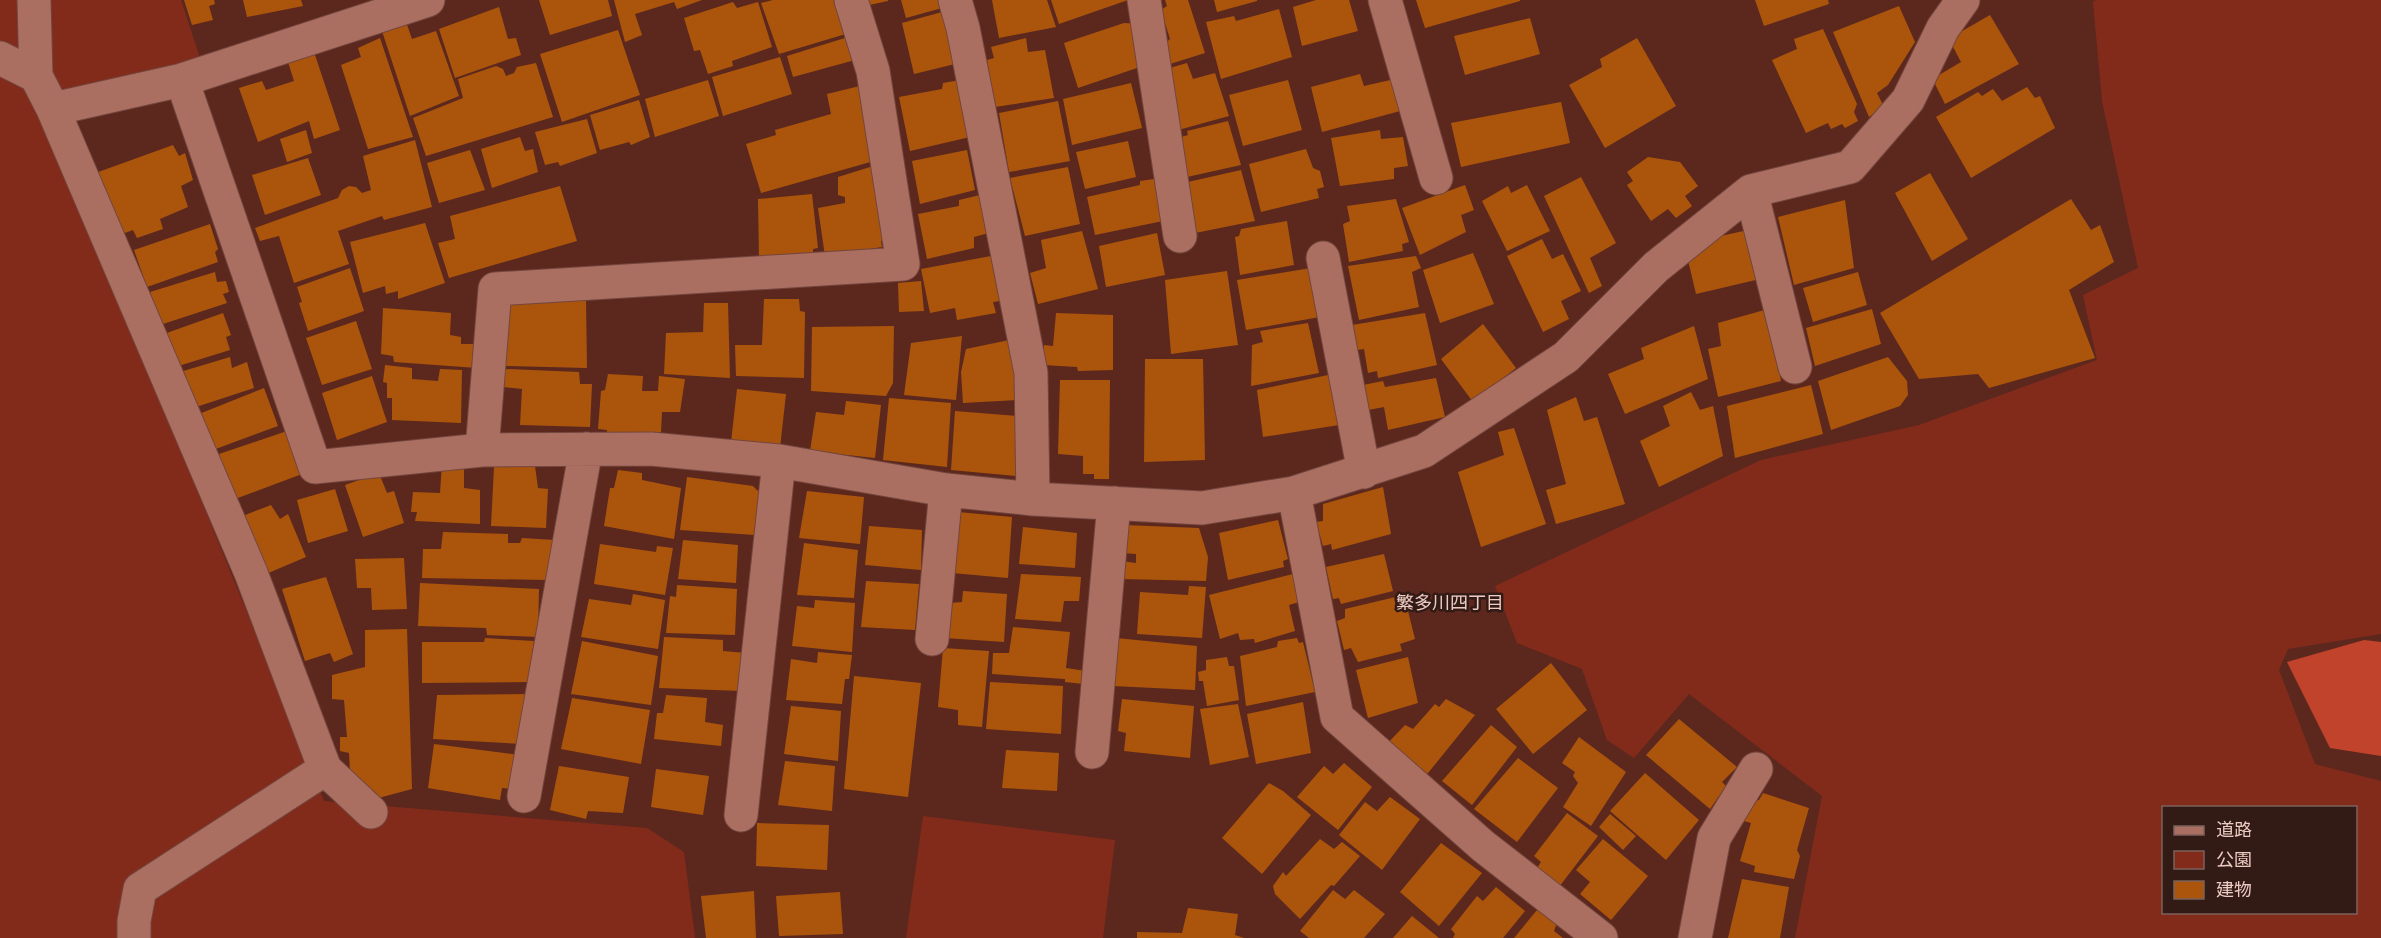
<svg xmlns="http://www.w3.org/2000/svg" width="2381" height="938" font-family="Cabin,'Noto Sans JP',sans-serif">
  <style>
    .green { fill: #822b1b; fill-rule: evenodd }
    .forest { fill: #c2432b }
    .building { fill: #ab550c }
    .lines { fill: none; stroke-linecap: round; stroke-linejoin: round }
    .minor-casing { stroke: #73463e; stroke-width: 35 }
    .minor { stroke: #ab6f62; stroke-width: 33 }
    .labels { text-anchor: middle; stroke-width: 5; stroke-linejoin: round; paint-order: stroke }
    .neighbourhood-label { font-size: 18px; fill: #eccbc3; stroke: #321a15 }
  </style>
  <rect width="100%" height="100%" fill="#5c281e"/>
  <!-- green -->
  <path class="green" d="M0 0H20L22 62 324 801 647 828 684 852 695 938H0Z
    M45 0H181L200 58 67 96 52 80Z
    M2096 0H2381V634L2288 649 2279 670 2315 764 2381 781V938H1795L1822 796 1689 694 1634 758 1607 740 1582 669 1517 643 1495 586 1761 460 1919 425 2097 360 2083 295 2138 268 2102 101 2093 2ZM2164 808H2356V912H2164Z
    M923 816 1115 840 1103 938H906Z"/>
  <!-- forest -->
  <path class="forest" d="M2364 640 2381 642V756L2330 748 2287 662Z"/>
  <!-- building -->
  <path class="building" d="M184 0H214L215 4 209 6 213 20 192 25Z
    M243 0H301L303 6 247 17Z
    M539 0H608L612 16 550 35Z
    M614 0H702L677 9 674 2 635 14 642 35 625 42Z
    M773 0H839L849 33 779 54 761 3Z
    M868 0H888V1L869 5Z
    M901 0H940L942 8 906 18Z
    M992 0H1047L1056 27 999 38Z
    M1051 0H1128L1059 24Z
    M1165 0H1188L1205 53 1170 64 1163 45 1170 39 1161 10 1167 6Z
    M1214 0H1257V1L1217 12Z
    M1316 0H1349L1358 31 1302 46 1293 7Z
    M1416 0H1520V1L1425 28Z
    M1755 0H1828L1829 4 1764 26Z
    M733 2 737 8 758 2 772 47 732 61 733 66 708 74 700 50 694 51 684 18Z
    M1899 6 1915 42 1888 85 1877 93 1884 107 1869 117 1833 32Z
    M499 7 508 39 516 38 521 55 455 78 439 29Z
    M1279 9 1292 57 1221 79 1206 22 1234 16 1236 21Z
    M942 12 955 64 914 74 902 23Z
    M1990 15 2019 64 1945 104 1935 84 1939 75 1961 62 1951 43 1957 34Z
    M404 16 412 39 436 31 459 96 410 116 380 25Z
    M1530 18 1540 54 1465 75 1454 36Z
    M1124 23 1139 24 1140 67 1078 88 1064 43Z
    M1823 29 1857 104 1854 112 1858 121 1845 128 1842 124 1831 129 1828 123 1806 133 1772 60 1797 49 1794 39Z
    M618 30 640 95 562 122 540 54Z
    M848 37 855 60 793 77 787 56Z
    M380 38 413 137 368 149 341 65 361 57 358 48Z
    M1026 38 1028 52 1045 50 1054 98 995 107 987 60 994 58 991 47Z
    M1637 38 1676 106 1605 148 1569 85 1602 67 1600 59Z
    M314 52 340 130 314 139 309 121 258 142 239 88 262 81 266 90 294 81 288 62Z
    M780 57 792 94 723 116 712 77Z
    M536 63 553 117 426 156 413 118 463 98 458 79 496 66 503 69 506 76 514 73 517 67Z
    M1187 63 1193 79 1215 73 1229 116 1171 132 1163 70Z
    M1360 74 1364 86 1395 79 1404 110 1322 132 1311 87Z
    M708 80 719 116 655 137 645 99Z
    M960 80 970 137 910 151 899 97 942 89 943 83Z
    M1288 80 1302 130 1243 146 1229 95Z
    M1131 83 1142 128 1072 145 1063 99Z
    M864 85 881 159 761 193 746 144 776 135 775 130 831 114 827 94Z
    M2027 87 2035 98 2040 96 2055 128 1971 178 1936 117 1978 92 1982 96 1993 89 2002 101Z
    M639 100 650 137 631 145 629 142 600 150 590 115Z
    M1058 101 1070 161 1009 172 999 113Z
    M1561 102 1570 143 1461 167 1451 123Z
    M587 119 597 153 560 166 558 162 545 165 535 132Z
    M1228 121 1241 165 1187 177 1181 137 1188 135 1187 131Z
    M306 130 312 153 287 162 280 139Z
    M1380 130 1381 139 1403 137 1408 166 1394 168V179L1340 186 1331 138Z
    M520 137 525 151 533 149 538 172 492 188 481 149Z
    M415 140 432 207 384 220 382 216 338 231 349 264 294 283 279 236 260 241 255 228 338 198 342 190 349 186 356 187 362 193 371 190 363 156Z
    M1128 141 1136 177 1085 189 1076 152Z
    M173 145 179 156 185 153 193 180 181 186 188 207 160 219 163 229 137 238 133 230 114 237 90 175Z
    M1306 149 1313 168 1320 171 1324 187 1317 189 1319 198 1261 212 1249 164Z
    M470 150 485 190 439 203 427 163Z
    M967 150 975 190 920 204 912 161Z
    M1648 157 1680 162 1698 186 1685 196 1692 206 1676 218 1668 209 1651 221 1627 185 1633 181 1627 172Z
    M308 158 321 195 265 215 252 175Z
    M883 163 892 238 881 241 882 247 825 256 818 208 845 203V197L838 195V177Z
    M1068 167 1080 224 1025 236 1010 178Z
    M1241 170 1255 221 1190 234 1179 184Z
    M1930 173 1968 239 1932 261 1895 193Z
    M1581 177 1616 243 1590 258 1602 286 1589 293 1544 196Z
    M1154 179 1163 221 1095 235 1087 197 1140 185V181Z
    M1465 185 1474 210 1461 215 1466 232 1420 255 1402 208Z
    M1527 185 1550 231 1507 251 1482 201 1508 186 1511 193Z
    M560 186 577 241 449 278 438 243 455 239 450 216Z
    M812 194 818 248 813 249V255L759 259 758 199Z
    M980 195 989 233 974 237V248L927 259 918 214 959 206V200Z
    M1396 199 1409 242 1402 244 1403 251 1349 262 1343 224 1350 221 1347 206Z
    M2071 199 2091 230 2100 225 2114 262 2069 290 2095 358 1989 388 1978 374 1919 379 1880 313Z
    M1845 200 1854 268 1794 285 1778 217Z
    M1287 221 1294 265 1240 275 1235 237 1239 236 1241 229Z
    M425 223 445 283 398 299V291L386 294 385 286 363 293 350 242Z
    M210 224 218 249 215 252 218 262 147 287 134 250Z
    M1748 230 1760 279 1696 294 1687 256 1712 238Z
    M1082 231 1098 289 1038 304 1030 273 1046 268 1041 240Z
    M1157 233 1165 275 1106 287 1099 246Z
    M1542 239 1552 259 1563 254 1581 291 1561 301 1569 319 1543 332 1507 256Z
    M1473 253 1494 304 1440 323 1423 270Z
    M991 256 1000 301 993 302 996 313 957 320 955 308 930 313 921 269Z
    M1416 256 1421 268 1412 272 1419 307 1359 320 1348 266Z
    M350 268 364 311 308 331 299 303 302 302 297 287Z
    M1311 268 1320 317 1246 330 1237 280Z
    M1227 271 1238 345 1171 354 1165 280Z
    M215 272 217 282 226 281 229 292 223 294 227 303 160 325 150 292Z
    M1858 272 1867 305 1813 322 1803 288Z
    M921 281 924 311 899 312 898 283Z
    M514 299 586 300 587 368 506 366 505 309Z
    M764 299H799L800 311 805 312 804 378 736 376 735 345H762Z
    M704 303H728L730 378 664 374 666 333 703 332Z
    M383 308 451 313 450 335 461 337V344H478L477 368 394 362 393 356 381 354Z
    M1768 309 1781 381 1718 397 1708 349 1721 346 1718 323Z
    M1872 309 1881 344 1815 366 1806 328Z
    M223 313 231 335 226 337 230 350 172 368 161 335Z
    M1056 313 1113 315V370L1078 371 1077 367 1043 365 1044 345 1053 346Z
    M1425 313 1437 365 1378 378 1377 371 1368 373 1364 349 1350 351 1346 326Z
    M356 321 372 369 322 385 306 338Z
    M1308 323 1319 373 1251 386 1252 345 1263 342 1260 331Z
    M1483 324 1516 368 1473 402 1441 359Z
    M894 326 893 383 886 396 811 391 812 327Z
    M1694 326 1708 379 1625 414 1608 374 1644 359 1641 348Z
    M962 336 956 400 904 395 911 343Z
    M1014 339 1020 400 963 403 961 372 966 349Z
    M230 357 232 368 247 362 254 388 193 408 180 372Z
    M1888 357 1907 381 1908 395 1900 406 1831 430 1818 381Z
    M1145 359H1203L1205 460 1144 462Z
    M385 365 412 368V379L438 381 440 369 462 370 461 423 392 420V398H387V383L383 382Z
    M505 369 579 372 580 384H592L590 427 520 425 522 389 503 387Z
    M608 374 643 376 642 391H658L659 376 685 379 680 412H662L661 432H656V437L607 435V430L598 429 601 391 605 390Z
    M1333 374 1339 425 1263 437 1257 390Z
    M372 376 387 422 337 440 322 393Z
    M1436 378 1445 417 1388 430 1384 407 1363 411 1358 386 1383 381 1385 387Z
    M1060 380H1110L1109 479H1094V474H1083V456L1058 454Z
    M1811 385 1823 434 1735 458 1727 406Z
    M264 388 278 426 213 450 199 414Z
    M737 389 786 394 780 448 731 442Z
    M1691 392 1700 410 1713 406 1723 456 1659 487 1640 441 1670 426 1663 406Z
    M1576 397 1584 421 1597 417 1625 504 1556 524 1546 490 1566 484 1547 410Z
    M889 398 951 403 947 467 883 460Z
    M846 401 881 405 875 458 810 451 816 412 844 415Z
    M955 411 1017 416 1016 476 951 470Z
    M1514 428 1546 524 1481 547 1458 472 1504 455 1498 432Z
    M287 431 302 474 235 499 219 454Z
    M442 464 464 466V488L480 490V524L415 521 417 512H411L413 492 440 493Z
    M535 466 538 488 548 489 546 528 491 526 494 467Z
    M618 470 642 473V480L681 488 674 539 604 526 610 488H614Z
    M379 473 387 493 394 491 404 523 363 537 345 485Z
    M687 477 753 486 762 495 755 535 680 530Z
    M1383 487 1391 534 1332 550 1331 544 1323 546 1316 522 1323 521V504Z
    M335 489 348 531 308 543 297 500Z
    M807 491 864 497 860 544 799 538Z
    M271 505 280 519 288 514 306 557 266 574 240 517Z
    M958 512 1012 517 1008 578 952 573Z
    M1278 520 1288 559 1283 561 1284 567 1228 580 1219 533Z
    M1124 525 1199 528 1208 557 1206 581 1121 579V561L1136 563V554L1122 553Z
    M869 526 922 530 921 570 865 565Z
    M1023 527 1077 533 1075 568 1019 564Z
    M443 532 508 534V543H520L522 538 555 540 548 580 422 578 423 549H441Z
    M683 540 738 545 736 583 678 579Z
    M804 543 858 550 854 598 797 595Z
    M600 544 656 552 657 546 673 548 665 595 594 584Z
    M1384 554 1393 591 1341 604 1339 598 1333 599 1326 567Z
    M404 558 407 609 372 610 371 588H357L355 559Z
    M1021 574 1081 577 1079 601H1064L1061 622 1015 619Z
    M1293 574 1299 602 1289 605 1295 631 1255 643 1254 639 1240 640 1238 633 1220 639 1209 595Z
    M326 577 353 654 334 662 330 653 305 661 282 589Z
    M866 581 919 584 915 630 861 627Z
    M420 583 539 589 538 637 487 635 486 628 418 626Z
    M677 585 737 589 735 635 666 633 670 596 676 597Z
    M1189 586 1206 587 1202 638 1137 634 1140 592 1188 595Z
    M963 591 1007 594 1004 642 945 638 950 603 962 602Z
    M633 594 665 600 658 649 581 637 589 599 631 605Z
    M1404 595 1415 639 1400 644 1402 651 1358 662 1351 648 1344 650 1337 621 1345 618V609Z
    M815 600 855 603 852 652 792 646 797 606 814 608Z
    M1013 627 1070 632 1066 668 1086 671 1084 684 1065 682V679L992 674 993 653H1009Z
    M407 629 412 789 371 800 350 773 349 753 340 751V737H347L344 700 332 699V675L365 667V630Z
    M664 637 723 640V651L746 653 742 691 659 688Z
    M485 638 534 641 528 682 422 683V642H484Z
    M1116 638 1197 646 1195 690 1113 686Z
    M1297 638 1299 643 1303 642 1315 692 1246 706 1240 656 1277 647 1278 641Z
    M582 641 658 656 651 705 571 694Z
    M943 648 989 651 982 727 958 725V710L938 707Z
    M818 652 852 655 849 679H845L842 704 786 700 791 659 817 663Z
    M1227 657 1229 666H1234L1239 700 1207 706 1203 681H1199L1198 672 1206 670V660Z
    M1408 657 1418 703 1368 718 1356 670Z
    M1551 663 1587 710 1533 754 1496 709Z
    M854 676 921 683 908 797 844 789Z
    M990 682 1063 686 1061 734 986 729Z
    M534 694 523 744 433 739 437 695Z
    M666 695 707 698 705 722 723 725 721 746 654 739 657 713H663Z
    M572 698 650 710 641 764 561 749Z
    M1122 699 1194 706 1190 758 1124 751 1126 733 1118 731Z
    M1446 699 1475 715 1424 778 1385 746 1405 725 1413 729 1435 704 1439 707Z
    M1303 702 1311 753 1256 764 1247 714Z
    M1238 704 1249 757 1210 765 1200 709Z
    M791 706 841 711 838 761 784 754Z
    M1679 719 1737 767 1722 782 1726 786 1710 809 1646 755Z
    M1491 725 1517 747 1472 805 1442 781Z
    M1579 737 1626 772 1591 826 1563 807 1578 783 1573 776 1575 772 1562 763Z
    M434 744 520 755 513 789 502 788 500 800 428 788Z
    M1006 750 1059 753 1057 791 1002 788Z
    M1518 758 1558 788 1517 842 1474 809Z
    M785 761 835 766 832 811 778 805Z
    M1344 763 1372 787 1338 830 1297 797 1324 766 1333 774Z
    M559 766 629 777 623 813 588 811 586 819 550 810Z
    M656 769 709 776 703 815 651 807Z
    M1645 773 1699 820 1666 860 1610 811Z
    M1269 783 1283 791 1311 815 1262 874 1222 838Z
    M1763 793 1809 808 1797 850 1800 856 1794 879 1754 872 1755 866 1740 861 1751 823 1744 821 1751 802 1759 800Z
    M1390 797 1420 819 1382 870 1339 835 1365 802 1377 811Z
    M1567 813 1598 836 1559 887 1537 868 1541 862 1534 856Z
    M1610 814 1636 836 1623 850 1599 827Z
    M757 823 829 825 827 870 756 866Z
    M1320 839 1334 849 1342 842 1360 856 1334 886 1331 885 1300 919 1275 894 1273 886 1283 872 1286 876Z
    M1603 839 1648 876 1611 920 1580 894 1590 882 1576 870Z
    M1441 843 1482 873 1439 926 1400 892Z
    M1742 879 1789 887 1780 938H1728Z
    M1496 887 1525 911 1503 938H1453L1455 934 1451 929 1477 896 1483 901Z
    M1333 890 1345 899 1354 890 1385 914 1364 938H1309L1300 931Z
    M754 891 756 938H706L701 896Z
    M840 892 843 934 779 936 776 896Z
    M1542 904 1559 917 1554 931 1563 938H1514Z
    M1188 908 1238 914 1235 935 1244 938H1137V932L1182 933Z
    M1412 916 1439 938H1393Z"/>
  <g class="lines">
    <defs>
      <path id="minor" d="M34 0 36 76 53 109 251 573 325 769 140 889 134 921V938
        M955 0 963 28 1031 373 1033 499
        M1144 0 1180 236
        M1385 0 1436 178
        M0 58 36 76
        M182 80 315 467 482 450 651 449 779 461 946 490 1033 499 1202 508 1294 493 1424 451 1566 357 1656 267 1751 191 1850 167 1908 100 1943 28 1963 0
        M53 109 182 80 428 0
        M1751 191 1795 367
        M1323 258 1364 472
        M482 450 495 289 903 264 873 71 851 0
        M1294 493 1337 717 1483 846 1601 938
        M932 639 946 490
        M1092 752 1114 503
        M325 769 371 812
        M524 796 586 449
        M741 815 779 461
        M1695 938 1714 838 1756 769"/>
    </defs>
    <!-- minor casing -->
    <use href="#minor" class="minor-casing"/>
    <!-- minor -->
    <use href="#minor" class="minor"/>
  </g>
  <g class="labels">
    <!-- neighbourhood labels -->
    <g class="neighbourhood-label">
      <text x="1450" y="609">繁多川四丁目</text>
    </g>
  </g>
  <!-- legend -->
  <rect x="2162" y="806" width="195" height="108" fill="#321a15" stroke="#7c615b" stroke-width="1.5"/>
  <rect x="2174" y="826" width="30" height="9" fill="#ab6f62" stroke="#7c615b" stroke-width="1.5"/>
  <text x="2216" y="836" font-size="18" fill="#eccbc3">道路</text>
  <rect x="2174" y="851" width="30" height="18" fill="#822b1b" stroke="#7c615b" stroke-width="1.5"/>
  <text x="2216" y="866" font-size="18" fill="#eccbc3">公園</text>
  <rect x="2174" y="881" width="30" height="18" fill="#ab550c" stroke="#7c615b" stroke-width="1.5"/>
  <text x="2216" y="896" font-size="18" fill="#eccbc3">建物</text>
</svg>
